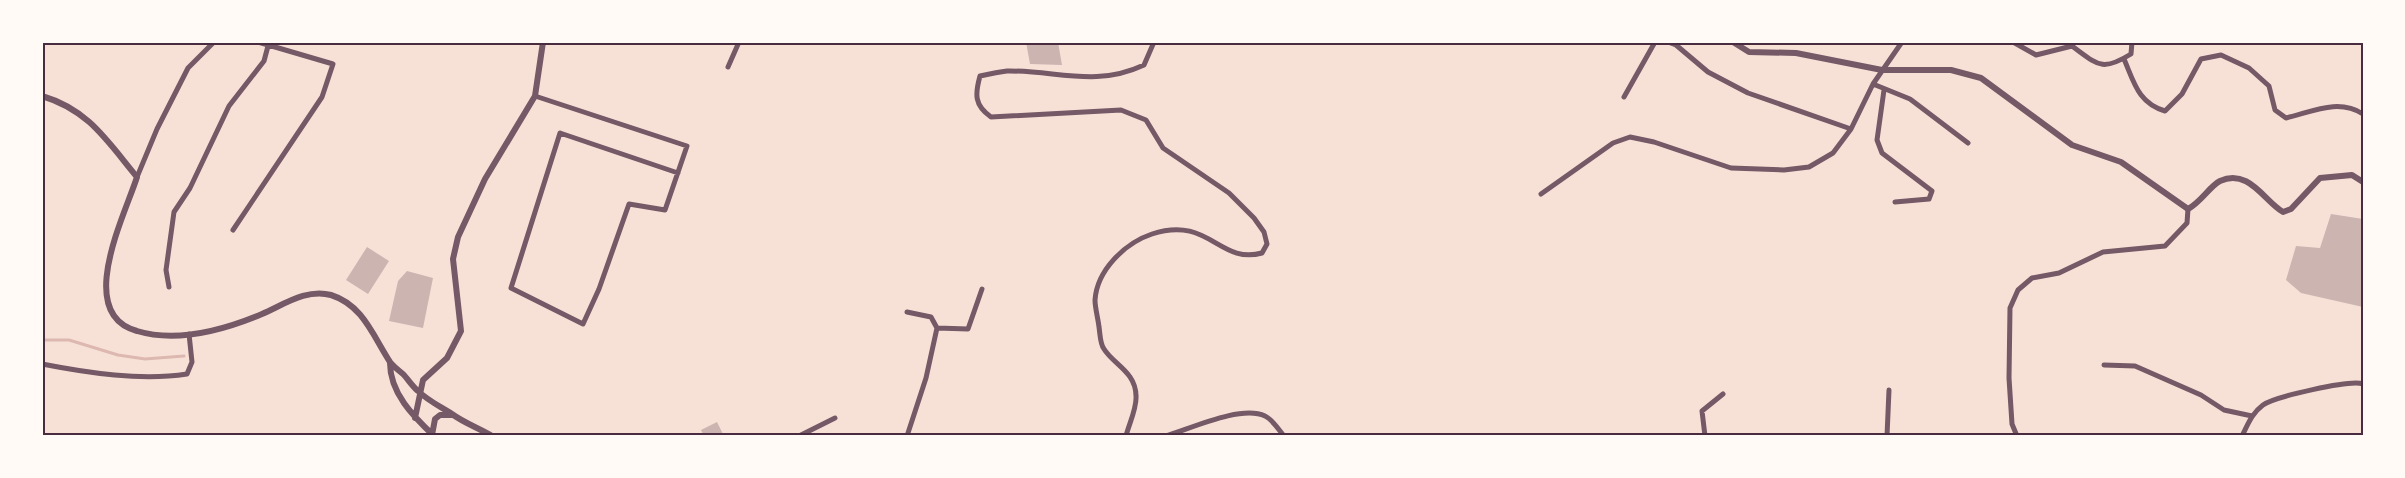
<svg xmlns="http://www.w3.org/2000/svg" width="2405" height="478" font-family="Raleway,sans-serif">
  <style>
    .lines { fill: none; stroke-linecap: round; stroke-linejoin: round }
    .stream { stroke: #dcb8b0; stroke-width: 3 }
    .building { fill: #ccb4b1 }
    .minor { stroke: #755966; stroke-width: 5 }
    .tertiary { stroke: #755966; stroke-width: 6 }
    .neatline { fill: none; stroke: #4a2c40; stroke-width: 2 }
  </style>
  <rect width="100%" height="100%" fill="#f7e1d7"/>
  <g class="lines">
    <!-- stream -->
    <path class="stream" d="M42 340H69L118 355 145 359 184 356"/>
  </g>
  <!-- building -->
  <path class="building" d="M1026 42H1058L1062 65 1030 64Z
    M2331 214 2363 219V307L2301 293 2286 280 2296 246 2320 248Z
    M367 247 389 261 368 294 346 280Z
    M407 271 433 278 423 328 389 321 398 281Z
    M717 422 724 436H704L701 430Z"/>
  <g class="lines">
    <!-- minor -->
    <path class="minor" d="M1668 42 1676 45 1708 72 1748 93 1851 129
      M2013 42 2036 55 2072 46C2098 65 2102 72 2131 54L2132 42
      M2124 59C2134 82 2138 103 2165 111L2182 94 2201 59 2221 55 2249 68 2269 86 2275 110 2286 118C2312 112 2338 98 2363 114
      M728 67 739 42
      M1873 84 1910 99 1968 143
      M1884 90 1877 140 1882 153 1932 191 1929 199 1895 202
      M535 96 687 146 665 210 629 204 599 289 583 324 511 288 560 133 678 173
      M1624 97 1655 42
      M137 177 157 129 188 68 214 42
      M1541 194 1613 143 1630 137 1654 142 1731 168 1784 170 1809 167 1833 153 1851 129 1873 84 1902 42
      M233 230 322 97 333 64 258 42
      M169 287 166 270 174 212 190 188 229 106 264 61 268 46
      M907 312 931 317 937 328 926 378 907 436
      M937 328 968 329 982 289
      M42 364C88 373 141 381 187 374L192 362 189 334
      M2104 365 2135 366 2201 395 2224 410 2252 416
      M799 436 835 418
      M1126 436C1129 424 1137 408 1136 396 1136 372 1113 364 1104 349 1100 344 1100 333 1099 327 1098 318 1095 308 1095 300 1097 270 1125 243 1152 234 1209 215 1219 265 1262 253L1267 244 1264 232 1254 218 1229 193 1163 148 1146 120 1121 110 991 117C974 105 975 94 980 76 989 74 998 72 1007 71 1056 70 1095 88 1144 65L1154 42
      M1166 436C1192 428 1241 405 1265 416 1272 419 1279 430 1284 436
      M1705 436 1702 411 1723 394
      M1887 436 1889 390
      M2017 436 2012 424 2009 378 2010 308 2018 290 2032 278 2059 273 2103 252 2165 246 2187 223 2188 209
      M2242 436C2248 424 2252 413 2263 405 2274 397 2351 379 2363 384"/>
    <!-- tertiary -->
    <path class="tertiary" d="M1733 42 1749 52 1796 53 1882 70H1951L1981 78 2072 145 2121 162 2188 209C2201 202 2210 186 2220 181 2249 168 2264 201 2283 212L2291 209 2320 178 2352 175 2363 182
      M42 96C89 110 107 141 137 177 125 215 74 314 137 331 177 343 224 330 262 314 283 305 307 288 331 295 363 305 373 336 390 362 393 366 398 370 403 374 408 379 412 386 418 391 427 400 441 407 452 414 464 423 479 428 492 436
      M390 363C390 393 413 416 434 436
      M415 418 423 380 447 358 461 331 453 259 458 237 485 179 535 96 543 42
      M432 435 435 419 440 415H451"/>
  </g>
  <!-- border -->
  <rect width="2405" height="478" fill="none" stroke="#fffaf5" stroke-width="87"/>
  <rect x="44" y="44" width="2318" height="390" class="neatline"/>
</svg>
